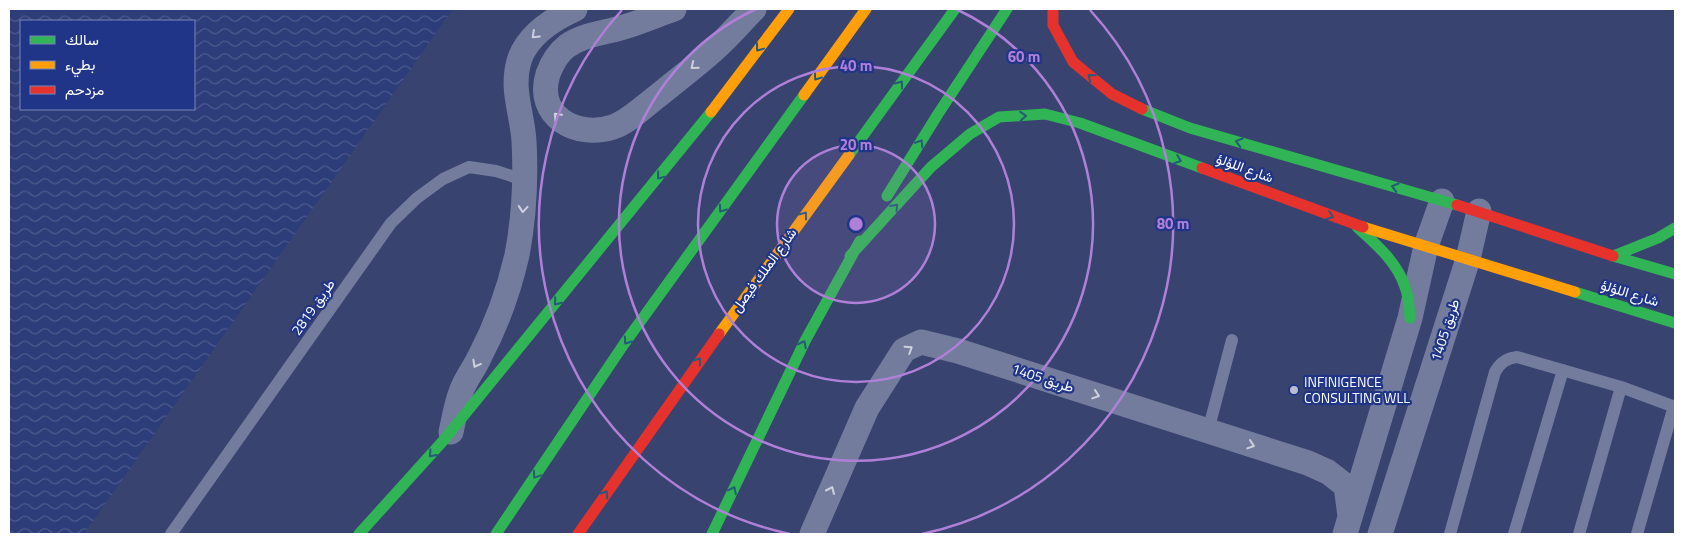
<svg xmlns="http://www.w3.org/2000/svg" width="1684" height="543" font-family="'Titillium Web',Vazirmatn,sans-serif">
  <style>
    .water { fill: url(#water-waves); fill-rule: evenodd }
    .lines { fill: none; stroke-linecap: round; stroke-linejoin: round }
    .lane { stroke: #747c9d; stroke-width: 12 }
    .street { stroke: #747c9d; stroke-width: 25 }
    .fast { stroke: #30b455; stroke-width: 11 }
    .slow { stroke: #ff9f0a; stroke-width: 11 }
    .jam { stroke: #e5322d; stroke-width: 11 }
    .oneway { stroke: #ced1dd }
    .oneway2 { stroke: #255b79 }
    .ring { fill: none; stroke: #b080d9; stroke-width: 2.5 }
    .poi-dot { fill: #b9bdcd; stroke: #203588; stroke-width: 2 }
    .labels { text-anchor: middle; stroke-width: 4.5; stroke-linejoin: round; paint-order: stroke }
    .street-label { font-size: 14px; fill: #fff; stroke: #203588 }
    .poi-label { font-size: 14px; fill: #fff; stroke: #203588; text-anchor: start }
    .centre { fill: #b080d9; stroke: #203588; stroke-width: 2.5 }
    .ring-label { font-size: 15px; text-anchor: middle; font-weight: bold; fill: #b080d9; stroke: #203588; stroke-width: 4.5; stroke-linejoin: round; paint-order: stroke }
  </style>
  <defs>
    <pattern id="water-waves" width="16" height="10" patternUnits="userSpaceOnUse" patternTransform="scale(1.25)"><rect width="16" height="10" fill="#2d3d79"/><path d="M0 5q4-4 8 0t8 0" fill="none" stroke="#4c5a8d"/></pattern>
  </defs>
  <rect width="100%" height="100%" fill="#384370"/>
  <!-- water -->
  <path class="water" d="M9 9H453L84 534H9ZM21 21H194V109H21Z"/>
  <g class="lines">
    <!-- lane -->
    <path class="lane" d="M1208 431 1232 340
      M171 534 391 223 417 198 443 179 469 167 496 171 524 180
      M1450 534 1495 372C1500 363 1506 358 1517 357L1621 387 1675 407
      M1514 534 1563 370
      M1579 534 1621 387
      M1637 534 1674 406"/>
    <!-- street -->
    <path class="street" d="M674 9C657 15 641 22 624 27 605 33 584 34 567 46 558 53 552 63 548 74 535 116 576 139 613 127 630 121 644 106 659 95 678 79 699 64 717 47 730 35 742 21 754 9
      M451 432C454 419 456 405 461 392 465 380 474 369 479 358 496 326 509 290 517 255 524 218 526 178 524 141 522 111 510 88 520 58 529 34 553 19 575 9
      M812 534 867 408 904 350 921 342 958 351 1308 463 1328 472 1346 486 1350 516
      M1345 534 1410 318 1426 246 1442 201
      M1380 534 1468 259 1479 211"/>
    <!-- fast -->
    <path class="fast" d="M1142 109 1190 128 1457 205
      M849 155 955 9
      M887 196 938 114 1007 9
      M1357 227C1376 244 1397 262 1405 287 1409 297 1409 308 1410 318
      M850 256 931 167 970 134 999 117 1045 114 1080 123 1202 168
      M1613 256 1675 274
      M1613 256 1658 238 1675 228
      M1575 292 1675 323
      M359 534 443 441 711 112
      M496 534 624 344 804 95
      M712 534 805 341 860 241"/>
    <!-- slow -->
    <path class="slow" d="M804 95 866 9
      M711 112 789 9
      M1363 227 1575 292
      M719 334 849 155"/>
    <!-- jam -->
    <path class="jam" d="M1053 9V25L1073 62 1112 94 1142 109
      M1202 168 1363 227
      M1457 205 1613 256
      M578 534 719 334"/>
  </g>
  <!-- one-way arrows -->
  <defs><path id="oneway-chevron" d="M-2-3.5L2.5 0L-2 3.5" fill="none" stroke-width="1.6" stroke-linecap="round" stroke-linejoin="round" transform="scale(1.25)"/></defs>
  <g class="oneway">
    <use href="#oneway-chevron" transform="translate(535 35) rotate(137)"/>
    <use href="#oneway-chevron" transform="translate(694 66) rotate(141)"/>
    <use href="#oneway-chevron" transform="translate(557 116) rotate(-133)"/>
    <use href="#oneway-chevron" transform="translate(523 209) rotate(95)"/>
    <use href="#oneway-chevron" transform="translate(909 349) rotate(-33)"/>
    <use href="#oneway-chevron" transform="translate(476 364) rotate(119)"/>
    <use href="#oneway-chevron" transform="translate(1096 395) rotate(18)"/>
    <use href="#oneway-chevron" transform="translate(1251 445) rotate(18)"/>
    <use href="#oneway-chevron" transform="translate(831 490) rotate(-66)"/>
  </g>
  <g class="oneway2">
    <use href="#oneway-chevron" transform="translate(759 48) rotate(127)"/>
    <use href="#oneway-chevron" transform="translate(817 77) rotate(126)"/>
    <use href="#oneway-chevron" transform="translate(1091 77) rotate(-141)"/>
    <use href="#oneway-chevron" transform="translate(900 84) rotate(-54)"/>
    <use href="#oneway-chevron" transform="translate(1023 116) rotate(-4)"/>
    <use href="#oneway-chevron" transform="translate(1239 142) rotate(-164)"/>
    <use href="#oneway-chevron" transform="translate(920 143) rotate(-58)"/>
    <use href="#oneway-chevron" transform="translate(1178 160) rotate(20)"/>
    <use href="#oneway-chevron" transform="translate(660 176) rotate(129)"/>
    <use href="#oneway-chevron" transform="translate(1395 187) rotate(-164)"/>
    <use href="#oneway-chevron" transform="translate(895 207) rotate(-48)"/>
    <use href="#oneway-chevron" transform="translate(722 209) rotate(126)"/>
    <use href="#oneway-chevron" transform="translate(804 215) rotate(-54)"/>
    <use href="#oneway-chevron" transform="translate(1330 216) rotate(20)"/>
    <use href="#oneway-chevron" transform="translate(557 302) rotate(129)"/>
    <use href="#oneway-chevron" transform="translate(627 341) rotate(125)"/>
    <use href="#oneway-chevron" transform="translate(803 344) rotate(-63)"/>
    <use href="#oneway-chevron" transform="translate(698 361) rotate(-54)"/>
    <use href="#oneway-chevron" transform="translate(432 454) rotate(132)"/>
    <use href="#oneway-chevron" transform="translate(536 475) rotate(124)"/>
    <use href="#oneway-chevron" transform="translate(733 490) rotate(-64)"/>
    <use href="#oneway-chevron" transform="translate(605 494) rotate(-55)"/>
  </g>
  <!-- distance rings -->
  <circle cx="856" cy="224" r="79" fill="#b080d9" fill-opacity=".12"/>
  <g class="ring">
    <circle cx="856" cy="224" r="79"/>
    <circle cx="856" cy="224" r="158"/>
    <path d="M956 9A237 237 0 1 1 756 9"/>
    <path d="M790 534A317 317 0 0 1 622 10M1090 10A317 317 0 0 1 922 534"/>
  </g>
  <!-- markers -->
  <circle class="poi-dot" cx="1294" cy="390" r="5"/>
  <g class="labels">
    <!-- street labels -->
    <g class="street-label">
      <text transform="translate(1245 168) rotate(20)" y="5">شارع اللؤلؤ</text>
      <text transform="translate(764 270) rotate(-54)" y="5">شارع الملك فيصل</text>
      <text transform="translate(1630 293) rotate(17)" y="5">شارع اللؤلؤ</text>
      <text transform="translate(313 307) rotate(-55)" y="5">طريق 2819</text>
      <text transform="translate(1445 330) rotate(-72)" y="5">طريق 1405</text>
      <text transform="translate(1043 378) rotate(18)" y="5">طريق 1405</text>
    </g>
    <!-- poi labels -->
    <g class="poi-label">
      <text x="1304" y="387">INFINIGENCE<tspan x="1304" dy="16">CONSULTING WLL</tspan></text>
    </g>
  </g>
  <circle cx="856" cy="224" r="8" class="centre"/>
  <g class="ring-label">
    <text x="1024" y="62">60 m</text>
    <text x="856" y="71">40 m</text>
    <text x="856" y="150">20 m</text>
    <text x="1173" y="229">80 m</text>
  </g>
  <!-- border -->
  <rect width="1684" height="543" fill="none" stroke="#ffffff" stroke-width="20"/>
  <!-- legend -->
  <rect x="20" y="20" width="175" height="90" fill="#203588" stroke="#7986b8"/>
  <rect x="30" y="36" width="25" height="8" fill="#30b455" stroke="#7986b8"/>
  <text x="65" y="45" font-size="15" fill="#ffffff">سالك</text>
  <rect x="30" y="61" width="25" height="8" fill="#ff9f0a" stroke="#7986b8"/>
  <text x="65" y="70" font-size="15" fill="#ffffff">بطيء</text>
  <rect x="30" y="86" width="25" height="8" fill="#e5322d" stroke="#7986b8"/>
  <text x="65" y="95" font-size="15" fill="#ffffff">مزدحم</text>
</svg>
